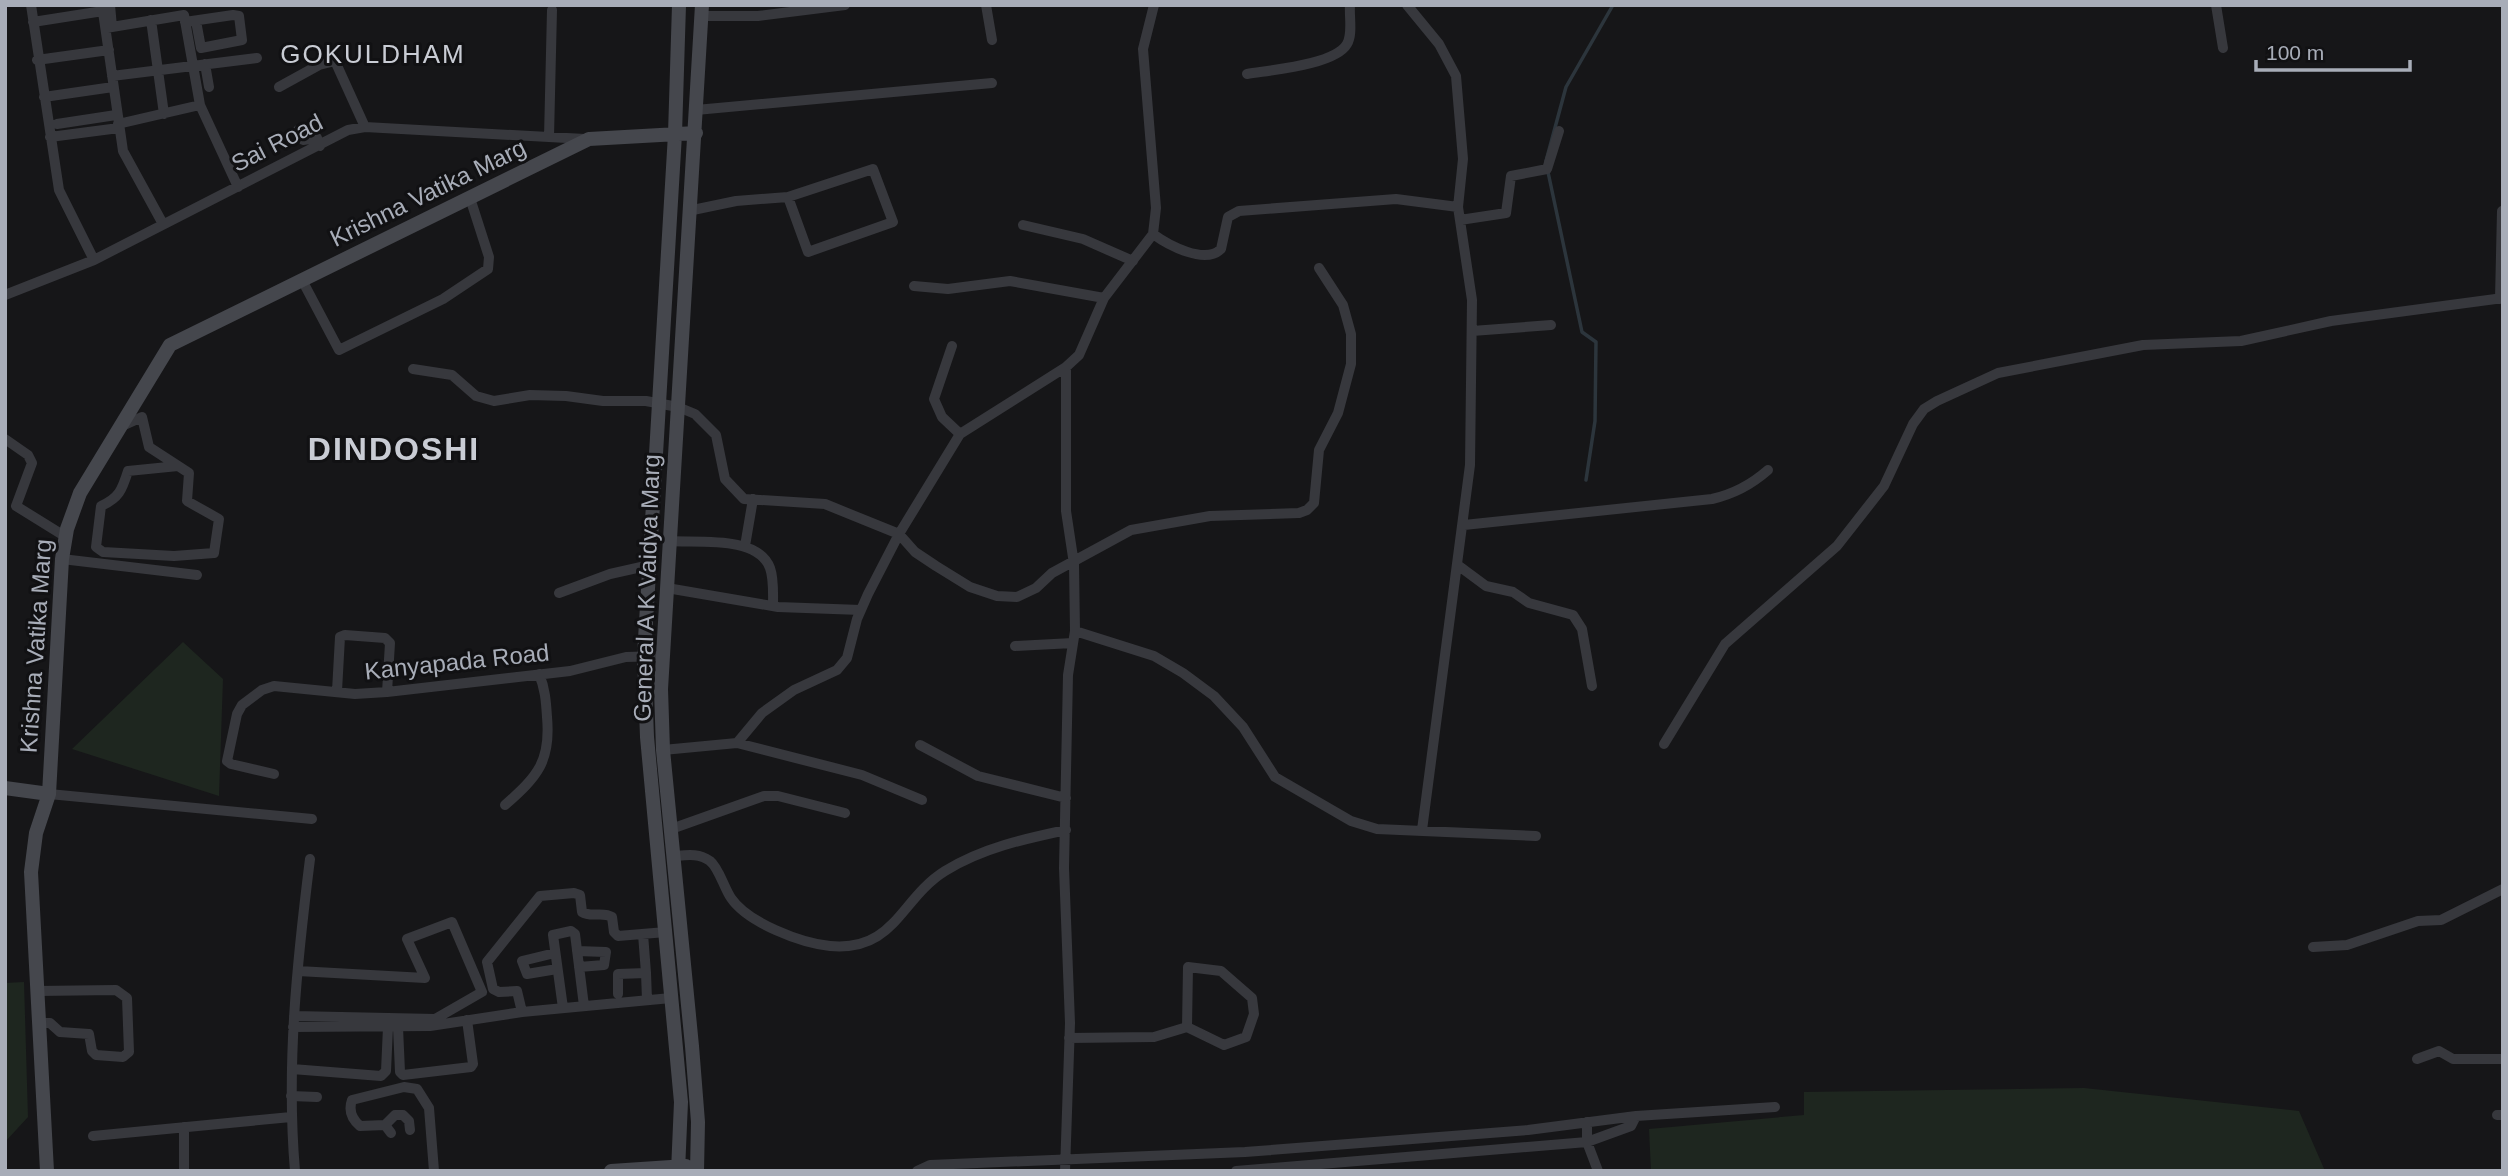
<svg xmlns="http://www.w3.org/2000/svg" width="2508" height="1176" font-family="Arial,sans-serif">
  <style>
    .green { fill: #1e261f }
    .lines { fill: none; stroke-linecap: round; stroke-linejoin: round }
    .stream { stroke: #2c353c; stroke-width: 3.5 }
    .street { stroke: #37383d; stroke-width: 10 }
    .secondary { stroke: #45474d; stroke-width: 14 }
    .labels { text-anchor: middle; stroke-width: 6; stroke-linejoin: round; paint-order: stroke }
    .street-label { font-size: 24px; fill: #a8adb8; stroke: #111113 }
    .neighbourhood-label { font-size: 26px; letter-spacing: 2px; fill: #c9ccd4; stroke: #111113 }
    .district-label { font-size: 32px; font-weight: bold; letter-spacing: 2px; fill: #c9ccd4; stroke: #111113 }
  </style>
  <rect width="100%" height="100%" fill="#161618"/>
  <!-- green -->
  <path class="green" d="M183 642 223 679 219 796 72 749Z
    M24 982 28 1117 5 1142V983Z
    M2084 1088 2299 1111 2325 1171H1651L1649 1129 1804 1115V1092Z"/>
  <g class="lines">
    <!-- stream -->
    <path class="stream" d="M1546 161 1566 87 1613 5
      M1548 172 1582 332 1596 342 1595 421 1586 480"/>
    <!-- street -->
    <path class="street" d="M31 5 59 190 94 260
      M102 5 123 151 163 224
      M110 5 112 27
      M986 5 992 40
      M1407 5 1439 44 1456 76 1463 159 1458 207 1472 300 1470 465 1422 830
      M2216 5 2223 48
      M702 16H758L845 5
      M151 20 164 114
      M33 22 103 11
      M185 22 233 15 239 16 242 40 201 48 196 21
      M106 28 184 15 200 105 238 187
      M37 60 109 50
      M205 64 209 87
      M1247 74C1270 70 1335 65 1347 44 1353 34 1349 17 1350 5
      M112 76 257 58
      M279 87 319 65 335 61 365 127
      M44 97 113 87
      M696 110 992 83
      M57 124 116 115
      M118 124 200 105
      M298 130 303 140 317 138 320 146
      M50 137 119 128
      M549 137 552 10
      M688 211 736 201 788 197 873 169 893 222 808 252 788 197
      M1460 220 1506 213 1511 176 1547 169 1559 131
      M1023 225 1083 239 1133 261
      M1153 234C1168 245 1205 265 1221 249L1228 217 1239 211 1396 199 1458 207
      M302 280 339 350 443 299 488 269 489 257 470 198
      M914 286 948 289 1010 281 1104 298
      M5 295 94 260 348 130 365 127 585 139
      M2500 299 2502 211
      M1472 331 1551 325
      M952 346 934 399 942 417 960 434
      M413 369 452 375 476 396 494 401 530 395 566 396 603 401H646L678 407 695 414 716 435 725 479 744 499 825 504 899 534 915 552 936 566 970 587 997 596 1017 597 1036 588 1052 573 1131 530 1210 516 1299 513 1307 510 1314 503 1319 450 1338 413 1351 364V334L1343 305 1319 268
      M120 427 142 417 149 447 189 473 187 501 219 519 214 553 174 556 103 552 96 547 101 506C119 498 122 490 128 471L178 466
      M5 439 28 455 32 463 16 506 66 537
      M1464 525 1712 499C1734 494 1751 485 1768 470
      M669 541C697 543 758 535 770 568 774 579 773 594 773 606
      M745 546 753 499
      M62 559 197 575
      M1459 566 1486 586 1513 592 1529 603 1573 615 1582 629 1592 686
      M667 588 778 607 861 610
      M559 593 610 574 650 565
      M1075 631 1154 656 1183 673 1214 696 1243 727 1275 777 1351 821 1377 829 1536 836
      M1015 646 1073 643
      M337 691 340 637 345 635 385 638 390 643 387 692
      M737 743 762 713 794 690 837 670 847 658 857 619 868 594 899 534 960 434 1066 367 1079 355 1104 298 1153 234 1156 208 1143 49 1154 5
      M1664 744 1725 644 1837 546 1884 486 1913 424 1924 409 1937 401 1998 373 2143 345 2241 341 2331 321 2503 298
      M920 745 978 776 1066 798
      M663 750 737 743 862 775 922 800
      M274 774 231 764 227 761 237 714 242 705 262 690 274 686 355 694 387 692 570 671 626 657 662 656
      M49 794 312 819
      M505 805C538 776 551 761 547 717 546 701 545 688 539 674
      M674 828 764 796H778L845 813
      M675 856C687 855 699 853 710 861 719 868 724 888 731 898 748 923 801 943 830 946 895 952 900 899 945 871 982 848 1024 839 1066 830
      M2313 947 2347 945 2418 921 2441 920 2503 889
      M577 951 606 952 604 965 579 967
      M555 953 522 961 527 974 557 969
      M646 973 647 1000
      M37 991 116 990 127 998 129 1052 123 1057 96 1055 92 1051 89 1034 60 1032 50 1023H39
      M618 994V974L646 973 643 934
      M563 1008 553 935 571 931 575 934 584 1006
      M522 1012 517 991 499 992 493 989 487 962 540 896 574 893 580 895 582 912C591 918 603 911 612 917L614 932 618 936 666 932
      M294 1016 435 1019 482 992 452 922 407 939 425 978 298 971
      M293 1027 430 1026 522 1012 671 998
      M398 1027 400 1072 403 1075 471 1067 473 1064 467 1020
      M1069 1038 1154 1037 1187 1027 1188 967 1221 971 1252 998 1254 1014 1246 1037 1224 1045 1187 1027
      M2417 1059 2439 1051 2453 1059H2503
      M292 1069 381 1076 386 1071 388 1027
      M291 1096 317 1097
      M2497 1115H2503
      M1587 1122V1142L1598 1171
      M385 1125 395 1115H403L409 1121 410 1130
      M184 1127V1171
      M391 1133 385 1125 360 1126C352 1119 348 1111 352 1100L404 1087 417 1089 429 1108 434 1171
      M93 1136 291 1117
      M295 1171C286 1066 297 962 310 859
      M917 1171 930 1165 1245 1152 1528 1130 1636 1116 1775 1107
      M1065 1171 1070 1023 1064 868 1068 675 1075 631 1074 564 1066 511V367
      M1236 1171 1587 1142 1631 1126 1636 1116"/>
    <!-- secondary -->
    <path class="secondary" d="M5 788 49 794
      M47 1171 31 872 36 833 49 794 62 559 67 529 80 493 170 345 589 139 696 133
      M611 1171 686 1166
      M678 1171 681 1102 647 737 644 656 675 134 679 5
      M697 1171 698 1122 692 1046 663 750 661 689 702 5"/>
  </g>
  <g class="labels">
    <!-- street labels -->
    <g class="street-label">
      <text transform="translate(277 143) rotate(-27)" y="8">Sai Road</text>
      <text transform="translate(428 193) rotate(-26)" y="8">Krishna Vatika Marg</text>
      <text transform="translate(647 588) rotate(-88)" y="8">General A K Vaidya Marg</text>
      <text transform="translate(36 646) rotate(-86)" y="8">Krishna Vatika Marg</text>
      <text transform="translate(457 662) rotate(-6)" y="8">Kanyapada Road</text>
    </g>
    <!-- neighbourhood labels -->
    <g class="neighbourhood-label">
      <text x="373" y="63">GOKULDHAM</text>
    </g>
    <!-- district labels -->
    <g class="district-label">
      <text x="394" y="460">DINDOSHI</text>
    </g>
  </g>
  <!-- border -->
  <rect width="2508" height="1176" fill="none" stroke="#a8adb8" stroke-width="14"/>
  <!-- scale -->
  <path d="M2256 60v10h154v-10" fill="none" stroke="#a8adb8" stroke-width="3.5"/>
  <text x="2266" y="60" font-size="21" fill="#a8adb8" stroke="#111113" stroke-width="5" paint-order="stroke">100 m</text>
</svg>
